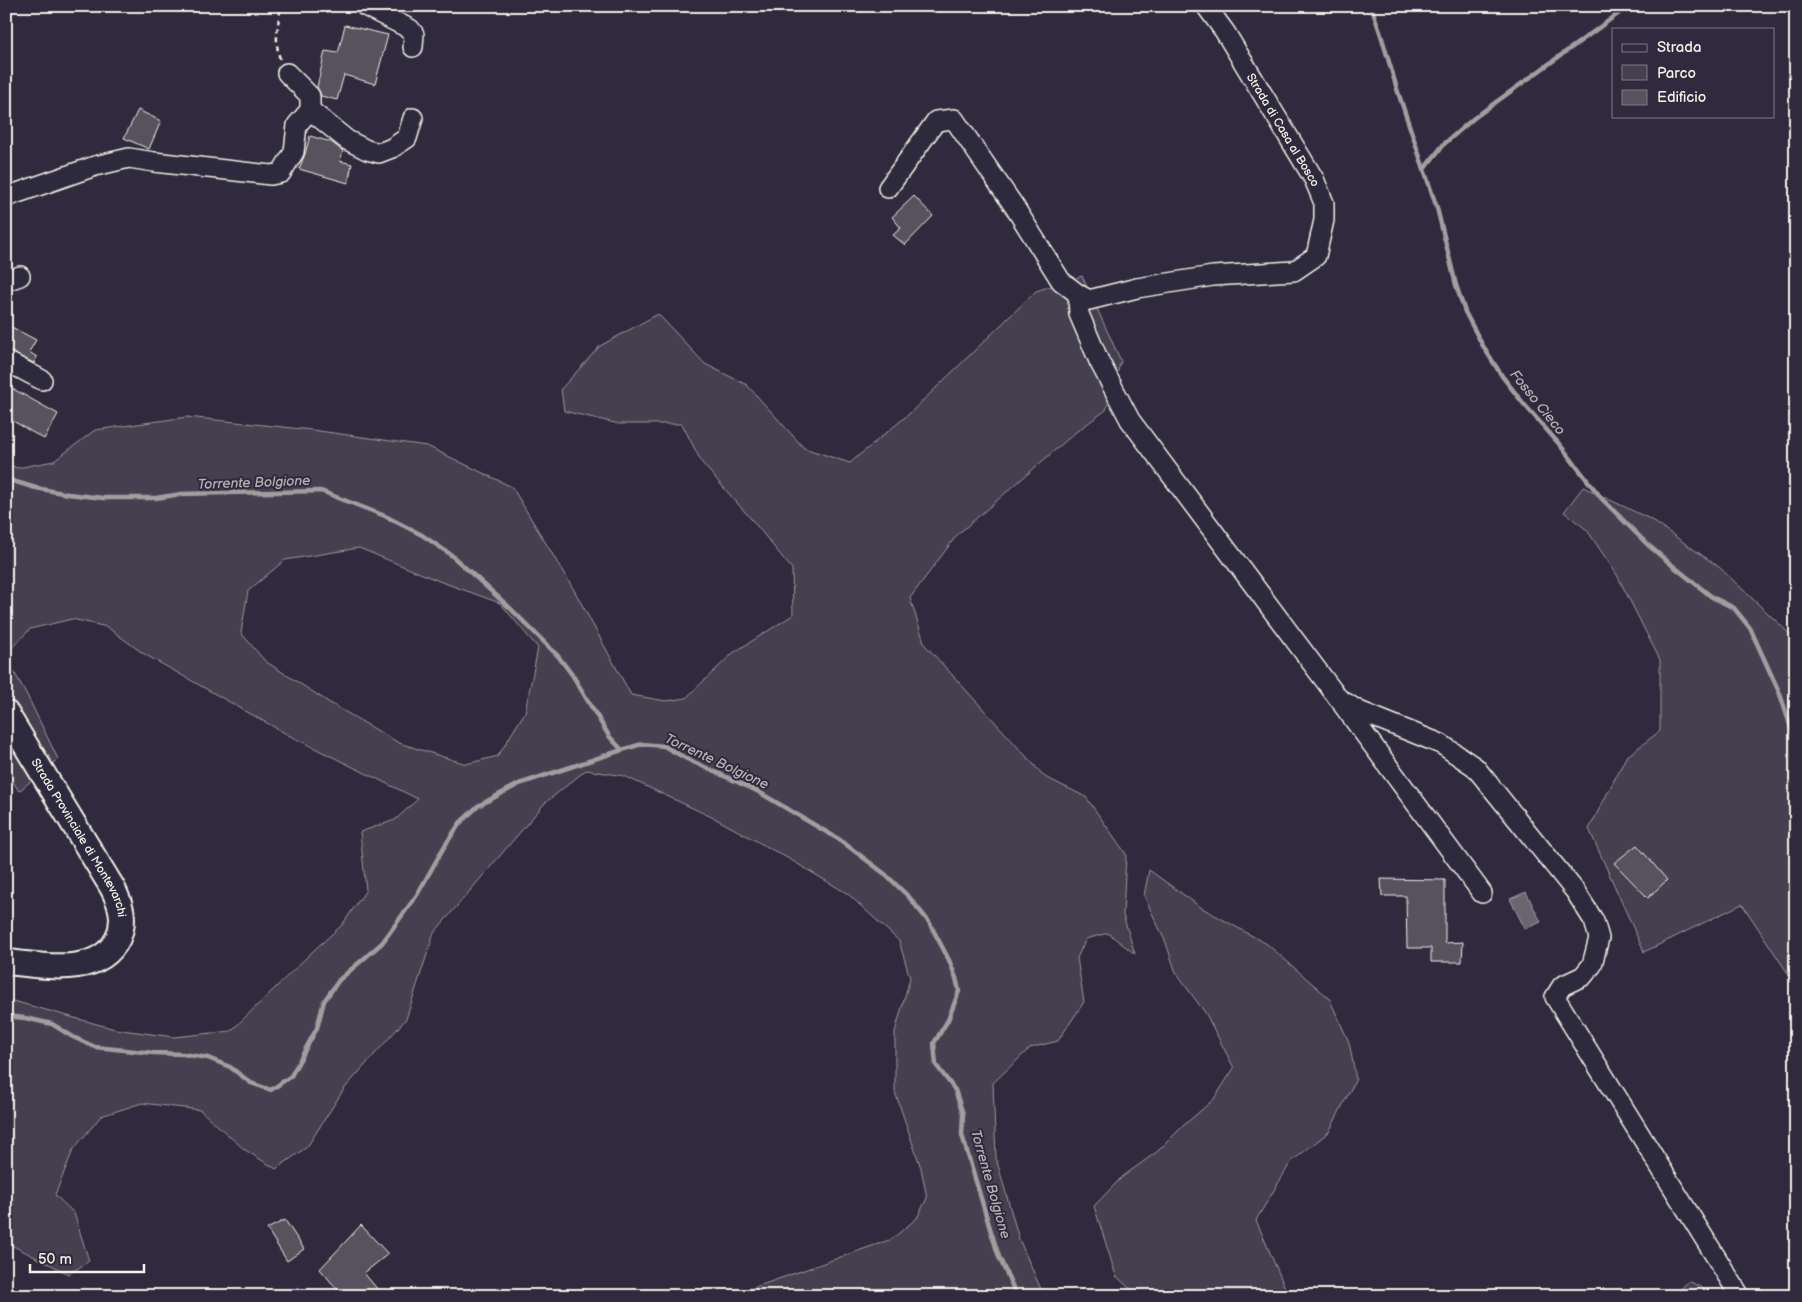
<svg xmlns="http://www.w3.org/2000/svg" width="1802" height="1302" font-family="'Balsamiq Sans',sans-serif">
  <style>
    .green { fill: #454050; stroke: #9c989c; fill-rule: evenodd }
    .water { fill: #6a6670; stroke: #a19ea0 }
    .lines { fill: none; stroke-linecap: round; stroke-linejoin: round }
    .stream { stroke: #a19ea0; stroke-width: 4.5 }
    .building { fill: #56525f; stroke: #f4f1e8 }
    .minor-casing { stroke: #f4f1e8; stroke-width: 22 }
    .major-casing { stroke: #f4f1e8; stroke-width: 28 }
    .path { stroke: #f4f1e8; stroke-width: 2.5; stroke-dasharray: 5 4; stroke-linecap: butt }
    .minor { stroke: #2f2a3d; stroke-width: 19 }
    .major { stroke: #2f2a3d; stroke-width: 24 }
    .labels { text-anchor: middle; stroke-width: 4; stroke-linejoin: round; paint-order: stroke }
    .street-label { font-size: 12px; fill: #f4f1e8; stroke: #2f2a3d }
    .water-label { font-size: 14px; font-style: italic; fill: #b6b2b2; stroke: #2f2a3d }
  </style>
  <rect width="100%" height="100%" fill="#2f2a3d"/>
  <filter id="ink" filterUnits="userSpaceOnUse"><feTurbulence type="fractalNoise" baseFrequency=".02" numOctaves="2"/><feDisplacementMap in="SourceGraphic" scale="10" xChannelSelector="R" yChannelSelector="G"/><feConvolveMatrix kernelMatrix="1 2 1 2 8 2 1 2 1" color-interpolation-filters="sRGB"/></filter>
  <g filter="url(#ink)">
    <!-- green -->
    <path class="green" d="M1082 276 1121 361 1106 410 1076 432 957 535 910 598 925 645 1045 777 1086 797 1126 854 1123 915 1135 954 1108 933 1086 939 1077 958 1084 1002 1058 1041 1030 1048 993 1083 996 1158 1019 1239 1044 1296H730L892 1239 917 1218 927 1198 921 1168 895 1092V1032L910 978 899 941 848 894 791 860 718 820 624 776 586 770 545 803 434 933 406 1019 344 1089 307 1147 276 1169 245 1150 200 1110 142 1103 101 1116 73 1150 55 1195 74 1213 89 1261 69 1274 11 1245 6 1250V999L115 1029 174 1037 231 1031 313 951 342 925 366 890 360 832 395 820 418 799 290 736 144 654 107 627 72 619 30 629 6 654V463L17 468 54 461 95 430 187 417 312 430 427 446 512 487 574 590 631 695 666 701 686 698 733 653 793 615 792 569 752 520 702 463 682 424H619L564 411 561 389 600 346 658 314 705 364 747 385 804 448 850 463 910 413 1036 291ZM359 548 439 581 500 603 538 648 525 712 498 756 466 764 399 743 330 703 265 661 241 633 248 591 285 560Z
      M1583 487 1650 519 1719 567 1792 636 1796 644V988L1789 975 1742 904 1644 952 1589 829 1626 757 1660 731V660L1617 575 1587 530 1564 512Z
      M6 658 26 693 58 759 19 791 6 771Z
      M1149 870 1202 908 1267 944 1329 998 1349 1042 1356 1079 1329 1132 1291 1162 1256 1220 1286 1290 1303 1296H1138L1116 1276 1094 1206 1122 1177 1158 1151 1183 1126 1214 1099 1234 1068 1206 1014 1176 973 1166 943 1144 896Z
      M1689 1281 1704 1289 1698 1296H1673Z"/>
    <!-- water -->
    <path class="water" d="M1526 892 1541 922 1525 929 1510 899Z"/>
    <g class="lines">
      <!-- stream -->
      <path class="stream" d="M1371 6 1381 35 1397 89 1437 208 1456 285 1465 312 1483 346 1502 376 1523 403 1560 445 1602 499 1648 545 1672 565 1712 597 1734 608 1750 628 1780 694 1796 743
        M1424 169 1444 144 1474 118 1629 6
        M6 479 36 488 68 494 103 498H156L181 494 321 491 385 516 422 535 450 554 509 607 558 656 573 676 609 736 622 750
        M6 1016 25 1018 52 1024 73 1037 95 1047 154 1053 183 1054 208 1058 230 1067 251 1083 271 1090 291 1076 317 1028 324 1001 339 980 382 943 417 895 444 847 460 823 478 806 519 784 622 750 642 744 664 746 687 759 757 791 840 840 885 874 909 897 929 922 949 960 956 978 959 991 948 1020 934 1043 936 1065 955 1090 963 1114 962 1135 989 1225 999 1257 1017 1296"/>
    </g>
    <!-- building -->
    <path class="building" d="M345 25 388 35 375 84 344 75 337 100 321 96 317 87 325 51 338 53Z
      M138 110 161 121 149 149 124 138Z
      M310 136 331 142 343 151 340 161 352 164 348 183 299 169 305 154Z
      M914 196 933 216 905 245 893 235 901 228 892 217Z
      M6 324 36 340 29 352 37 357 34 363 6 350Z
      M6 385 58 414 44 439 6 417Z
      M1637 845 1667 880 1648 898 1614 863Z
      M1381 879 1445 880V943L1463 942 1462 962H1431V948H1407L1406 896H1382Z
      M285 1220 304 1249 287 1261 267 1229Z
      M361 1225 388 1254 364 1273 383 1296H343L320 1269Z"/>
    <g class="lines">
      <defs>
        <path id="minor" d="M365 6 410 29 414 34 413 47
          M310 110 347 140 367 150 379 153 392 148 407 138 413 118
          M888 188 936 121 954 119 1014 206 1061 281 1078 294 1089 300 1137 288 1213 276 1294 271 1316 256 1324 220V203L1314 179 1225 32 1206 6
          M6 197 95 166 129 158 154 162 271 175 281 173 294 152 297 125 310 110V96L287 73
          M6 281 20 276
          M1078 294 1079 314 1099 361 1130 420 1338 698 1359 711 1441 744 1475 767 1575 891 1594 921 1599 938 1592 965 1583 976 1562 986 1555 997 1740 1296
          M6 361 42 380
          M1343 705 1482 893"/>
        <g id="major">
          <path id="s1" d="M6 713 112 887C121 904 126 919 118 938 99 978 42 965 6 962"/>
        </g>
      </defs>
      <!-- minor casing -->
      <use href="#minor" class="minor-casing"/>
      <!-- major casing -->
      <use href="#major" class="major-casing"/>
      <!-- path -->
      <path class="path" d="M280 59C274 41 278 24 281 6"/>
      <!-- minor -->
      <use href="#minor" class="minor"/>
      <!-- major -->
      <use href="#major" class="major"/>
    </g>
  </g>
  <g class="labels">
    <!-- street labels -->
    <g class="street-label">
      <text transform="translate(1283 130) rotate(59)" y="4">Strada di Casa al Bosco</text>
      <text dy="4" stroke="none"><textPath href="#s1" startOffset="145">Strada Provinciale di Montevarchi</textPath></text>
    </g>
    <!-- water labels -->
    <g class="water-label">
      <text transform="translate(1538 402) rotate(51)" y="5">Fosso Cieco</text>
      <text transform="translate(254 482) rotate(-2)" y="5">Torrente Bolgione</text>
      <text transform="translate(717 761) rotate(25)" y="5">Torrente Bolgione</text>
      <text transform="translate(991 1184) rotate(74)" y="5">Torrente Bolgione</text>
    </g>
  </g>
  <!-- margin -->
  <rect width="1802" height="1302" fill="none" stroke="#2f2a3d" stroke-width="25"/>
  <rect x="12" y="12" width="1777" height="1277" fill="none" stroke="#f4f1e8" stroke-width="2" filter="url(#ink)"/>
  <!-- legend -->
  <rect x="1612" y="28" width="162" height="90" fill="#2f2a3d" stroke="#7e7a81"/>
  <rect x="1622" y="44" width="25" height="8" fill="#2f2a3d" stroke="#7e7a81"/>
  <text x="1657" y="52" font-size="15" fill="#f4f1e8">Strada</text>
  <rect x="1622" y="65" width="25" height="15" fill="#454050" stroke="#7e7a81"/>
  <text x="1657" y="78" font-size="15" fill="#f4f1e8">Parco</text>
  <rect x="1622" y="90" width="25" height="15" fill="#56525f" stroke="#7e7a81"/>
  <text x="1657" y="102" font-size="15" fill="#f4f1e8">Edificio</text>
  <!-- scale -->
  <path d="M30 1264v8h114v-8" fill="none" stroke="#f4f1e8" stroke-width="2.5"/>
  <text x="38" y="1264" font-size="15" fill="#f4f1e8" stroke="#2f2a3d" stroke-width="4" paint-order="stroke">50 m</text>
</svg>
